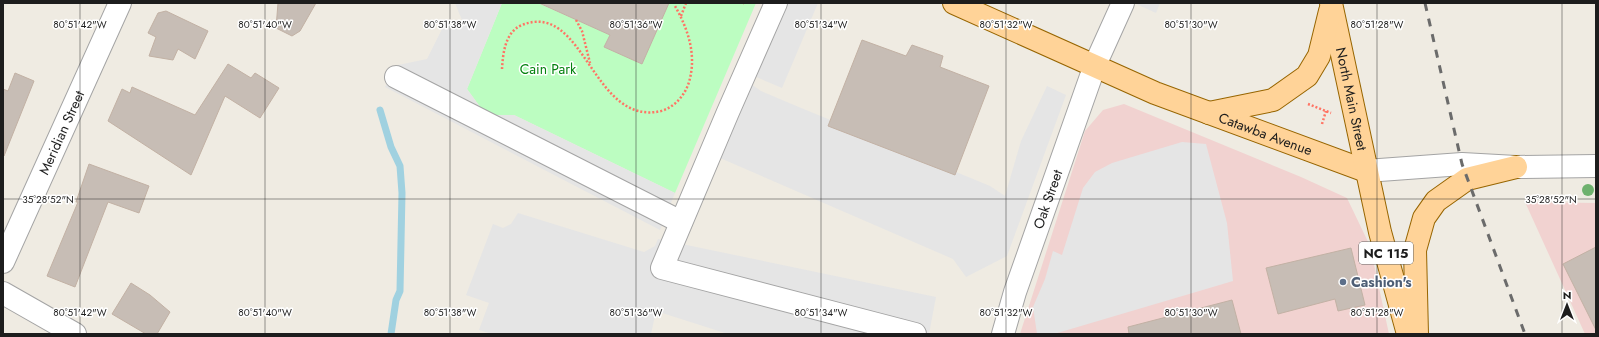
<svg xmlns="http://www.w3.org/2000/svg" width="1599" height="337" font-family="Jost,sans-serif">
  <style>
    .commercial { fill: #f1d2d0 }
    .park { fill: #bcfdc1 }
    .parking { fill: #e5e5e5 }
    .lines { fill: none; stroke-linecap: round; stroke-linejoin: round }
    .stream { stroke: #a0d1e0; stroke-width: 7 }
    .building { fill: #c7bdb5; stroke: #c2b1a4 }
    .minor-casing { stroke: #a4a4a4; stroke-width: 24 }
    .major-casing { stroke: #976500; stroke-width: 24 }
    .path { stroke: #ff7464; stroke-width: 2.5; stroke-dasharray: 2 2; stroke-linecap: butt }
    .minor { stroke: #fff; stroke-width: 22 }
    .major { stroke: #ffd398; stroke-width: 22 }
    .rail { stroke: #6b6b6b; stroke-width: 3; stroke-dasharray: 8 8; stroke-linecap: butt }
    .tree { fill: #6eb16e }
    .ticks { fill: none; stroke: #1d1d1d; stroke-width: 1; stroke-opacity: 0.45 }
    .service-dot { fill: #5c6f8a; stroke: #fff; stroke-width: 1.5 }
    .labels { text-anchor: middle; stroke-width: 3; stroke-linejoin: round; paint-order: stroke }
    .shield { fill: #fff; stroke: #616161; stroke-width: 1 }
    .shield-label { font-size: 13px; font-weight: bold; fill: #1d1d1d }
    .park-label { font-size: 14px; fill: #04820f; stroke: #fff }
    .street-label { font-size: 14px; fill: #1d1d1d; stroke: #fff }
    .service-label { font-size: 14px; font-weight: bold; fill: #4e5e75; stroke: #fff; text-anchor: start }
    .ticks-label { font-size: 10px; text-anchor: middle; fill: #1d1d1d; stroke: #fff; stroke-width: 3; stroke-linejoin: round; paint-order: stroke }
  </style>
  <rect width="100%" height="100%" fill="#efebe2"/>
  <!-- commercial -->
  <path class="commercial" d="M1124 104 1301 177 1347 198 1370 246 1389 334H1020L1085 131 1103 110Z
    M1525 202 1596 203V334H1585Z"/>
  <!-- park -->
  <path class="park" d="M502 3H538L610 35 604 47 642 64 669 3H756L675 193 514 115H486L467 89Z"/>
  <!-- parking -->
  <path class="parking" d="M455 3H502L467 89 486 115H514L675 193 660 230 385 87 398 65 427 59 445 23 460 29 464 25Z
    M785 3H818L782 88 754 76Z
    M1134 3H1160L1156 13Z
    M751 84 761 91 794 105 990 186 1005 196 1021 141 1047 86 1066 95 1007 256 966 277 953 259 720 158Z
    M1182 142 1206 144 1227 223 1233 281 1054 334H1037L1033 307 1045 279 1053 251 1062 255 1083 188 1095 172 1112 163Z
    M518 213 644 252 655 246 658 239 936 297 929 334H728L656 311 651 334H492L479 330 489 303 466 295 493 224 503 228 511 224Z"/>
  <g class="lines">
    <!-- stream -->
    <path class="stream" d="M380 110 391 147 400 166 402 193 400 291 396 300 391 334"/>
  </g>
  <!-- building -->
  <path class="building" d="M278 3H316L300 31 292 36 276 28Z
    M539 3H669L642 64 604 47 610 35Z
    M166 11 208 31 195 59 178 49 173 60 149 56 156 37 148 33 158 13Z
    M862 40 906 56 912 45 943 56 940 67 989 86 955 175 828 126Z
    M228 64 251 78 255 73 279 88 260 118 225 96 191 175 108 121 122 89 130 93 132 87 195 115Z
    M15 73 34 81 4 156 3 89 8 91Z
    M89 164 149 186 139 213 108 202 75 287 47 276 78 202H76Z
    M1596 247V330L1563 264Z
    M1351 248 1365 305 1338 311 1335 299 1278 314 1266 268Z
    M131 283 150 295 170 312 157 334H146L112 314Z
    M1232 300 1241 334H1129L1128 327Z"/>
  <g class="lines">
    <defs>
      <g id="minor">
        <path d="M776 3 728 112 662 268 915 334"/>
        <path d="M396 77 681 222"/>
        <path d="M1366 171 1462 164 1516 167 1596 166"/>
        <path id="s1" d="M3 262 120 3"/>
        <path d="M3 293 75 334"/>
        <path id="s2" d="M1003 334 1015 292 1095 65 1123 3"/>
      </g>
      <g id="major">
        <path id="s3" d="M954 3 1155 93 1366 171"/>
        <path id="s4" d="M1331 3 1380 232 1408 334"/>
        <path d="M1209 113 1273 100 1307 76 1319 56 1330 11"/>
        <path d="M1417 334 1415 250 1424 218 1436 201 1467 179 1516 167"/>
      </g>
    </defs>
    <!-- minor casing -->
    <use href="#minor" class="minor-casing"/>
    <!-- major casing -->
    <use href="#major" class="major-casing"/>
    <!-- path -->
    <path class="path" d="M743 3H744
      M681 16 686 3
      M576 20 582 31 590 63
      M502 69C503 53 505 32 522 25 585 0 592 127 661 111 675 107 685 95 689 82 697 55 688 29 675 6
      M1308 104 1331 113
      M1322 124 1326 111"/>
    <!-- minor -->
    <use href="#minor" class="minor"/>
    <!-- major -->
    <use href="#major" class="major"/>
    <!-- rail -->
    <path class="rail" d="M1425 3 1462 164 1525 334"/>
  </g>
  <!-- trees -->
  <circle class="tree" cx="1588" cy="190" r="6"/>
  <!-- ticks -->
  <path class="ticks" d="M80 3V334M265 3V334M450 3V334M636 3V334M821 3V334M1006 3V334M1191 3V334M1377 3V334M1562 3V334M3 199H1596"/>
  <!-- markers -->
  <circle class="service-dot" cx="1343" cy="282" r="4"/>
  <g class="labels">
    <!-- shield labels -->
    <rect class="shield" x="1359" y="242" width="54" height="22" rx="3"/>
    <g class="shield-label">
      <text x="1386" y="258">NC 115</text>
    </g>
    <!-- park labels -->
    <g class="park-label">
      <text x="548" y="74">Cain Park</text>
    </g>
    <!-- street labels -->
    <g class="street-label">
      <text dy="5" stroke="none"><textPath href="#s4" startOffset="98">North Main Street</textPath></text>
      <text dy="5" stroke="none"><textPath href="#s1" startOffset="142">Meridian Street</textPath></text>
      <text dy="5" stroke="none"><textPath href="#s3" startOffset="338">Catawba Avenue</textPath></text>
      <text dy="5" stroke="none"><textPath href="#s2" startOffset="142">Oak Street</textPath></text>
    </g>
    <!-- service labels -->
    <g class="service-label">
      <text x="1351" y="287">Cashion's</text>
    </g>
  </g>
  <g class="ticks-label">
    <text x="80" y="28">80°51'42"W</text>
    <text x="265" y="28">80°51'40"W</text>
    <text x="450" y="28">80°51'38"W</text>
    <text x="636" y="28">80°51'36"W</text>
    <text x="821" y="28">80°51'34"W</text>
    <text x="1006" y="28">80°51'32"W</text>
    <text x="1191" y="28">80°51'30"W</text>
    <text x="1377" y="28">80°51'28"W</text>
    <text x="48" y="203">35°28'52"N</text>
    <text x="1551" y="203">35°28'52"N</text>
    <text x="80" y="316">80°51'42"W</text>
    <text x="265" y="316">80°51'40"W</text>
    <text x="450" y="316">80°51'38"W</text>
    <text x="636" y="316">80°51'36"W</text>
    <text x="821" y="316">80°51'34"W</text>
    <text x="1006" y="316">80°51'32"W</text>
    <text x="1191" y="316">80°51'30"W</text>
    <text x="1377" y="316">80°51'28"W</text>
  </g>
  <!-- border -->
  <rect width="1599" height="337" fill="none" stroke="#1d1d1d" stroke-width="8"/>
  <!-- north arrow -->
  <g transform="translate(1567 305)" stroke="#ffffff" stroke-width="3" paint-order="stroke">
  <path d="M0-3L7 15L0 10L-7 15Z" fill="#1d1d1d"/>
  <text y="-6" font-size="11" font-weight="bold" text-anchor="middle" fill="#1d1d1d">N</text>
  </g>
</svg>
